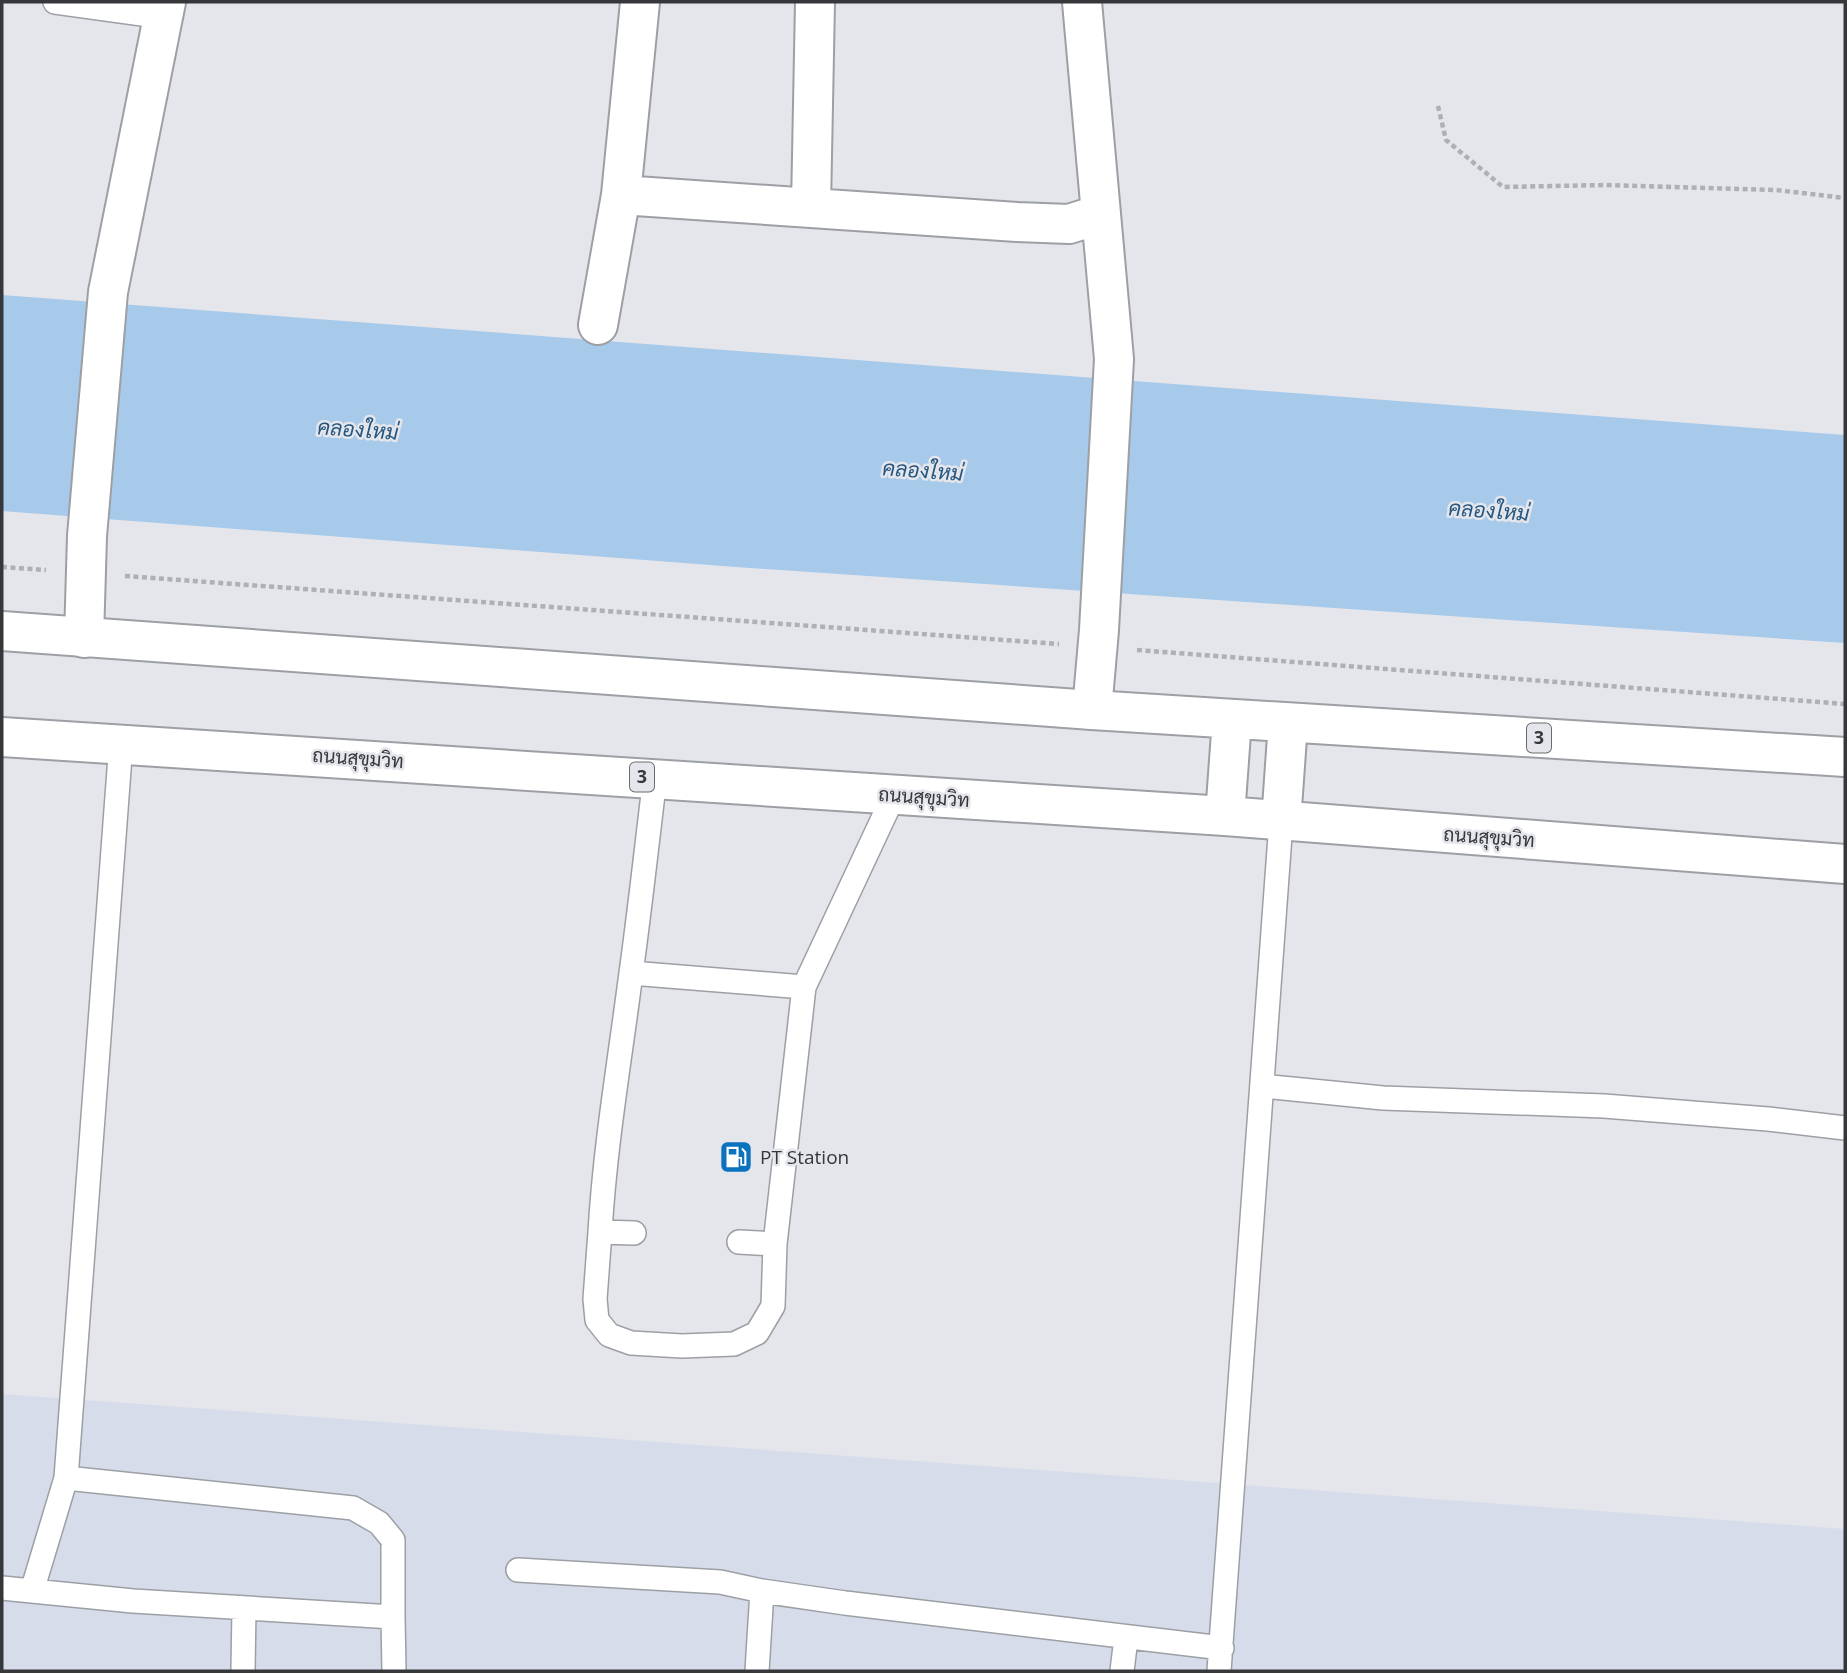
<svg xmlns="http://www.w3.org/2000/svg" width="1847" height="1673" font-family="'Open Sans',Sarabun,sans-serif">
  <style>
    .built { fill: #d6dce9 }
    .water { fill: #a7c9ea }
    .lines { fill: none; stroke-linecap: round; stroke-linejoin: round }
    .lane-casing { stroke: #9c9fa4; stroke-width: 26 }
    .street-casing { stroke: #9c9fa4; stroke-width: 42 }
    .highway-casing { stroke: #9c9fa4; stroke-width: 42 }
    .path { stroke: #afb0b5; stroke-width: 4.5; stroke-dasharray: 5 3.5; stroke-linecap: butt }
    .lane { stroke: #fff; stroke-width: 23 }
    .street { stroke: #fff; stroke-width: 38 }
    .highway { stroke: #fff; stroke-width: 38 }
    .labels { text-anchor: middle; stroke-width: 5; stroke-linejoin: round; paint-order: stroke }
    .shield { fill: #e4e6ec; stroke: #6a6c6f; stroke-width: 2 }
    .shield-label { font-size: 18px; font-weight: bold; fill: #36373a }
    .street-label { font-size: 19px; fill: #36373a; stroke: #e4e6ec }
    .poi-label { font-size: 19px; fill: #36373a; stroke: #e4e6ec; text-anchor: start }
    .water-label { font-size: 21px; font-style: italic; fill: #255782; stroke: #e4e6ec }
  </style>
  <rect width="100%" height="100%" fill="#e4e6ec"/>
  <!-- built -->
  <path class="built" d="M2 1394 1845 1529V1671H2Z"/>
  <!-- water -->
  <path class="water" d="M2 295 1845 435V643L736 567 2 511Z"/>
  <g class="lines">
    <defs>
      <path id="lane" d="M55 2 164 17
        M631 973 804 987
        M1262 1086 1383 1098 1604 1106 1768 1119 1845 1128
        M600 1232 595 1299 597 1320 609 1335 631 1343 682 1346 734 1344 757 1333 773 1306 775 1244
        M634 1233 600 1232C605 1145 620 1059 631 973 640 908 647 843 655 778
        M739 1242 775 1244 804 987 894 795
        M66 1478 353 1508 379 1523 393 1540V1617
        M518 1570 720 1582 762 1591
        M2 1588 32 1591 66 1478 121 743
        M32 1591 133 1601 393 1617 394 1671
        M243 1671 244 1608
        M757 1671 762 1591 845 1603 1222 1648
        M1122 1671 1126 1638
        M1219 1671 1281 822"/>
      <path id="street" d="M1082 2 1114 359 1099 630 1092 710
        M621 195 1017 222 1069 224 1101 214
        M811 207 815 2
        M598 325 621 195 640 2
        M84 638 87 536 108 292 166 2"/>
      <path id="highway" d="M2 631 1092 710 1845 757
        M2 737 1225 816 1845 864
        M1225 816 1232 719
        M1281 822 1288 723"/>
    </defs>
    <!-- lane casing -->
    <use href="#lane" class="lane-casing"/>
    <!-- street casing -->
    <use href="#street" class="street-casing"/>
    <!-- highway casing -->
    <use href="#highway" class="highway-casing"/>
    <!-- path -->
    <path class="path" d="M1438 106 1446 140 1503 187 1605 185 1776 190 1845 198
      M2 567 46 570
      M125 576 1059 644
      M1137 650 1845 704"/>
    <!-- lane -->
    <use href="#lane" class="lane"/>
    <!-- street -->
    <use href="#street" class="street"/>
    <!-- highway -->
    <use href="#highway" class="highway"/>
  </g>
  <!-- icons -->
  <defs>
    <symbol id="fuel-square" viewBox="-11 -11 22 22"><rect x="-9" y="-9" width="18" height="18" rx="4" fill="#0b72be" stroke="#e4e6ec"/><path d="M-5.5-6h7V0h2V4h1.3V-2.5L3-4.5l.8-.8L6-3V5H2.5V1h-1V6h-7ZM-4.2-4.7v3.2H.2V-4.7Z" fill="#fff"/></symbol>
  </defs>
  <g fill-rule="evenodd">
    <use href="#fuel-square" x="717" y="1138" width="38" height="38"/>
  </g>
  <g class="labels">
    <!-- shield labels -->
    <g class="shield">
      <rect x="1527" y="723.5" width="24" height="29" rx="5"/>
      <rect x="630" y="762.5" width="24" height="29" rx="5"/>
    </g>
    <g class="shield-label">
      <text x="1539" y="744">3</text>
      <text x="642" y="783">3</text>
    </g>
    <!-- street labels -->
    <g class="street-label">
      <text transform="translate(358 758) rotate(4)" y="7">ถนนสุขุมวิท</text>
      <text transform="translate(924 797) rotate(4)" y="7">ถนนสุขุมวิท</text>
      <text transform="translate(1489 837) rotate(4)" y="7">ถนนสุขุมวิท</text>
    </g>
    <!-- poi labels -->
    <g class="poi-label">
      <text x="760" y="1164">PT Station</text>
    </g>
    <!-- water labels -->
    <g class="water-label">
      <text transform="translate(358 430) rotate(4)" y="7">คลองใหม่</text>
      <text transform="translate(923 471) rotate(4)" y="7">คลองใหม่</text>
      <text transform="translate(1489 511) rotate(4)" y="7">คลองใหม่</text>
    </g>
  </g>
  <!-- border -->
  <rect width="1847" height="1673" fill="none" stroke="#36373a" stroke-width="7"/>
</svg>
